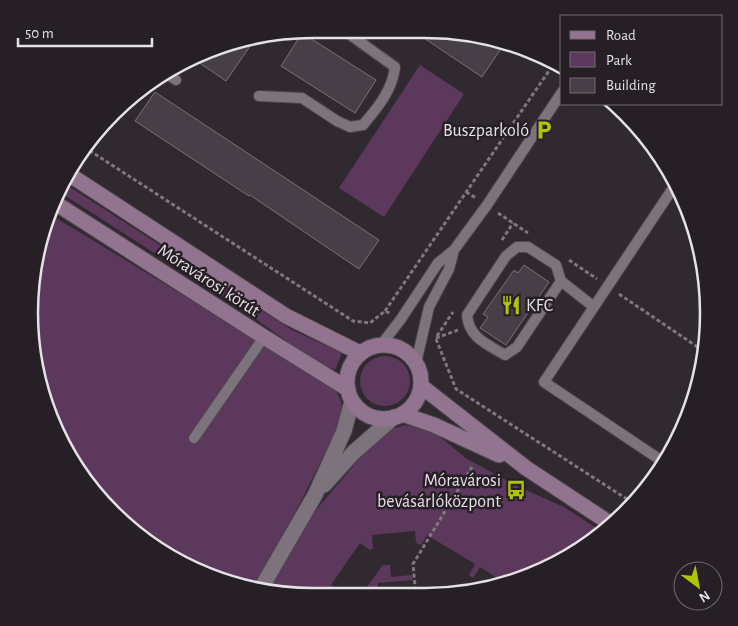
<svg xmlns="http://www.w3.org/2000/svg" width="738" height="626" font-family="'Alegreya Sans',sans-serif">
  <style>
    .green { fill: #5c385c }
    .building { fill: #473f47; stroke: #7a7079 }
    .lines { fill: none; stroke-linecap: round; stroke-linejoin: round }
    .service-casing { stroke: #4e474e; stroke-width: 12 }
    .tertiary-casing { stroke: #4e474e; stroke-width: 17 }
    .secondary-casing { stroke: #4e474e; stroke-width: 17 }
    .path { stroke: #7e777d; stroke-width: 3; stroke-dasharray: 4 2.5; stroke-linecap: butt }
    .service { stroke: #7d737c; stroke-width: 10 }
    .tertiary { stroke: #7d737c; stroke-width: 15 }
    .secondary { stroke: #927491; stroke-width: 15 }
    .labels { text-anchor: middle; stroke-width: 5; stroke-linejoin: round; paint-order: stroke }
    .poi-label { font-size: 18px; fill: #e6e1e6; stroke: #271f26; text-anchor: end }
    .street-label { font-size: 18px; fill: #e6e1e6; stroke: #271f26 }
    .rim { fill: none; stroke: #e6e1e6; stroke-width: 2.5 }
  </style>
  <rect width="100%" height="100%" fill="#312930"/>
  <!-- green -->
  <path class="green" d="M420 65 464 94 384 217 339 188Z
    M62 182 292 330 342 353 335 370 306 355 249 314 58 191Z
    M48 213 326 382C341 393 344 404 341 421L301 501 253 588 222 582 171 559 112 514 50 422 31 350V276Z
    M360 381a25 25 0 1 1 50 0a25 25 0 1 1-50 0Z
    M405 425 424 428 434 432 467 459 519 487 564 507 601 531 534 576 503 582 480 567 473 578 469 575 475 564 427 535 421 545 416 543 415 531 372 535 373 548 370 550 360 543 331 585 340 592 338 596 328 589 322 597H294L267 591 311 516 381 433Z
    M384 565H390L391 577 412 575 413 580 378 583V595H369L367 592V587L382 566Z"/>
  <!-- building -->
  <path class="building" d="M412 30 462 31 504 44 482 77Z
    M302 33 376 80 355 113 281 66Z
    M257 36 226 81 191 57 240 38Z
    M155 92 379 240 359 269 250 195 249 196 135 121Z
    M524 265 549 282 506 345 480 328 488 317 483 314 514 270 518 273Z"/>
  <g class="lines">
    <defs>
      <path id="service" d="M166 73 176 80
        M259 96 302 98 337 121 350 127 363 125C378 107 392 91 395 67L342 29
        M561 281 517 347 505 355C487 344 469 338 467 315L506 256 517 247H528L556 265 561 281 594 307
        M381 345 401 319 438 263 454 250 487 205 562 92
        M416 363 429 307 449 269 454 250
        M194 438 264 337
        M662 461 544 382 675 185"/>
      <path id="tertiary" d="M324 485 354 452 394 417
        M260 590 315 495 344 431 352 401"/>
      <path id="secondary" d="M67 173 286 316 360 353
        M52 201 264 337 348 389
        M347 382a37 37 0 1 1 74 0a37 37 0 1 1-74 0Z
        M421 386 526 468 611 524
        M402 414 434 425 499 455"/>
    </defs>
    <!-- service casing -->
    <use href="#service" class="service-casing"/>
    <!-- tertiary casing -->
    <use href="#tertiary" class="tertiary-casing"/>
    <!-- secondary casing -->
    <use href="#secondary" class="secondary-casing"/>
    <!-- path -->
    <path class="path" d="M84 147 353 321 370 323 385 311 390 313
      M466 192 476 198
      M498 213 528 233
      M502 240 513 223
      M569 260 597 279
      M619 294 702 350
      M385 311 555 62
      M437 336 453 312
      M436 338 458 330
      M436 339 456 389 633 503
      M416 597 413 564 472 467"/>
    <!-- service -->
    <use href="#service" class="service"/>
    <!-- tertiary -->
    <use href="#tertiary" class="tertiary"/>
    <!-- secondary -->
    <use href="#secondary" class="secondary"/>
  </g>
  <!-- icons -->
  <defs>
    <symbol id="parking-bare" viewBox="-9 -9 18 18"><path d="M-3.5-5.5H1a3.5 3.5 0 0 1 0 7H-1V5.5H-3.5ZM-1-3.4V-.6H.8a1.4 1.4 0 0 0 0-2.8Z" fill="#afc504" stroke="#271f26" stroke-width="2.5" paint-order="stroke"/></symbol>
    <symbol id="restaurant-bare" viewBox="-9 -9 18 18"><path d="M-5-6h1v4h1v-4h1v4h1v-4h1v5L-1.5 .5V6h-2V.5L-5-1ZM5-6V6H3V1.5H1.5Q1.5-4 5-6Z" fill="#afc504" stroke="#271f26" stroke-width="2.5" paint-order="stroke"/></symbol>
    <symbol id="bus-bare" viewBox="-9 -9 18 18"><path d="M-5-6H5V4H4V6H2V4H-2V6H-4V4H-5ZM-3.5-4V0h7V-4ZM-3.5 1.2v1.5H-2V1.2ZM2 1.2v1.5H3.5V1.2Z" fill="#afc504" stroke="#271f26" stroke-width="2.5" paint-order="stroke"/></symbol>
  </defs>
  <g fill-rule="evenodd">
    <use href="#parking-bare" x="530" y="116" width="28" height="28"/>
    <use href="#restaurant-bare" x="497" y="291" width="28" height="28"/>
    <use href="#bus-bare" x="502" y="476" width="28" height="28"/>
  </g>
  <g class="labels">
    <!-- poi labels -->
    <g class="poi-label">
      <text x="529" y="136">Buszparkoló</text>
      <text x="526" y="311" text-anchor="start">KFC</text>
      <text x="501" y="486">Móravárosi<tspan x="501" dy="21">bevásárlóközpont</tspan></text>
    </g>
    <!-- street labels -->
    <g class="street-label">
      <text transform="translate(209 280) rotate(33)" y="6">Móravárosi körút</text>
    </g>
  </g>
  <!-- crop -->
  <path d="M0 0H738V626H0ZM313 38H425A275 275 0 0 1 700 313V313A275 275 0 0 1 425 588H313A275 275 0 0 1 38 313V313A275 275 0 0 1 313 38Z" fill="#271f26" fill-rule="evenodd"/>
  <path class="rim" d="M313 38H425A275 275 0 0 1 700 313V313A275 275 0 0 1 425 588H313A275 275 0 0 1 38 313V313A275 275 0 0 1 313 38Z"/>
  <!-- legend -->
  <rect x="560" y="15" width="162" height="90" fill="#271f26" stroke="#736d73"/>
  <rect x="570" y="31" width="25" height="8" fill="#927491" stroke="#736d73"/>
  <text x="606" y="40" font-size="15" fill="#e6e1e6">Road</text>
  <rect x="570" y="52" width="25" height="15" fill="#5c385c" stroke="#736d73"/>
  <text x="606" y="65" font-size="15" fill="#e6e1e6">Park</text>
  <rect x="570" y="78" width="25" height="15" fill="#473f47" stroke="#736d73"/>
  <text x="606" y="90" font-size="15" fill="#e6e1e6">Building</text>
  <!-- north arrow -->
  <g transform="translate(698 586) rotate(148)"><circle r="24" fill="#271f26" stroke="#736d73"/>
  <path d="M0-4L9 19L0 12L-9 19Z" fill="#afc504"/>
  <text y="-8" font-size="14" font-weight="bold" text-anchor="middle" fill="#e6e1e6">N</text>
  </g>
  <!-- scale -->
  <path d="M18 38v8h134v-8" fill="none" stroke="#e6e1e6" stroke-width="2.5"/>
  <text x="25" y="38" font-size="15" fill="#e6e1e6" stroke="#271f26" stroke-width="4" paint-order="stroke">50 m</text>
</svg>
